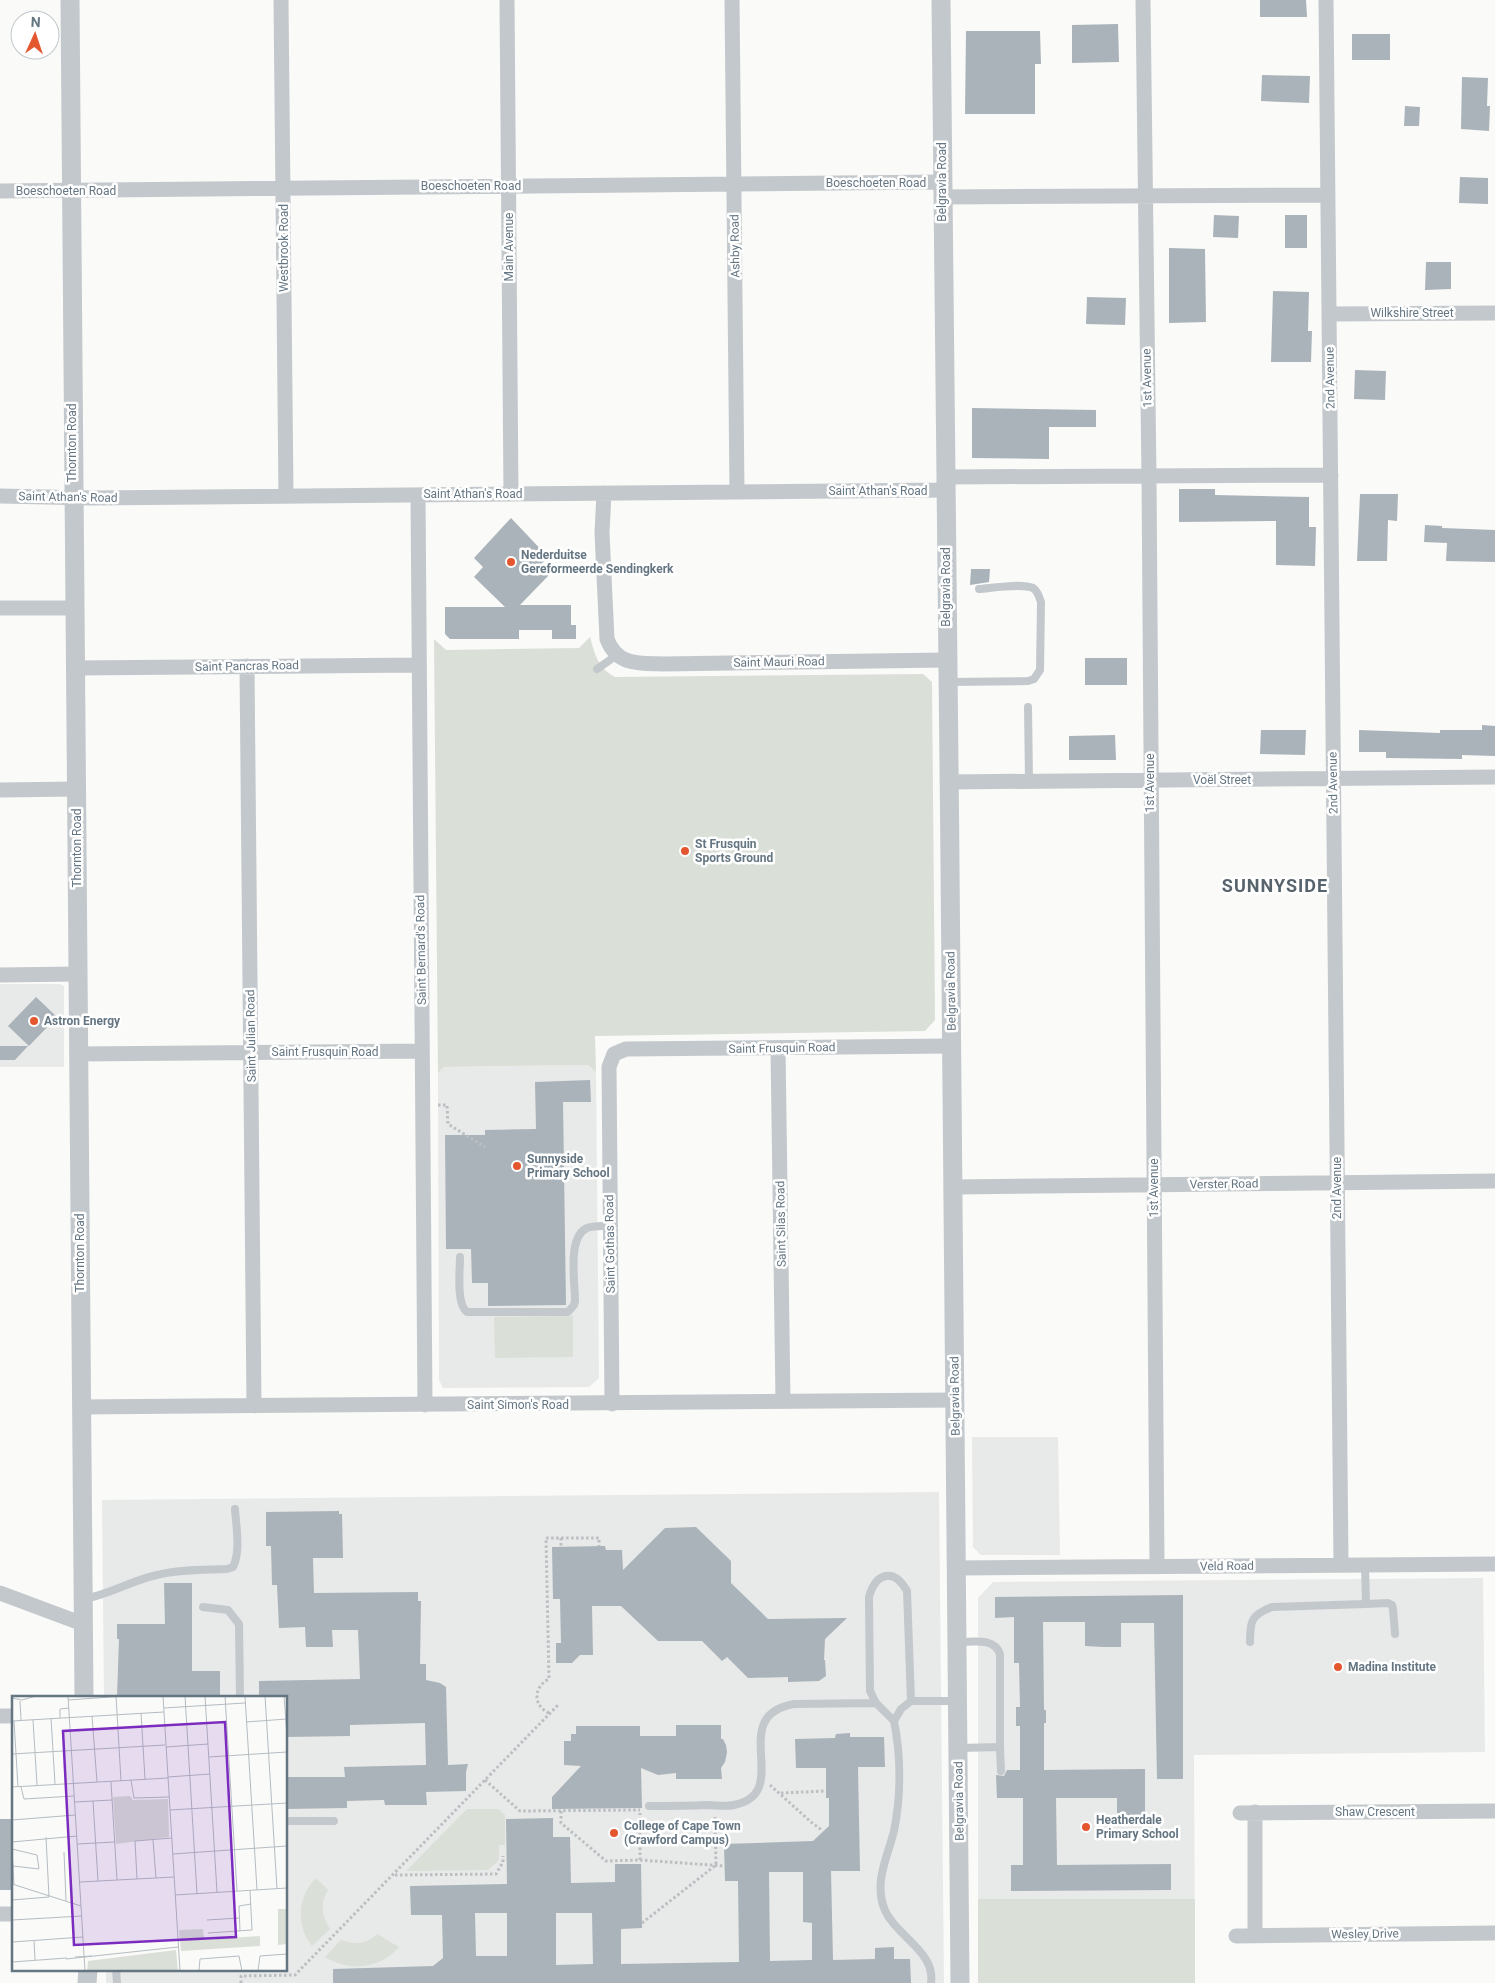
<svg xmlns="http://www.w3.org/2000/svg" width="1495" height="1983" font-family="Roboto,sans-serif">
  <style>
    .built { fill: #e8e9e9 }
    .green { fill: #dadfd7 }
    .building { fill: #aab3b9; fill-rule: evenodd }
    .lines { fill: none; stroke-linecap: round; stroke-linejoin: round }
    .path { stroke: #bbbfc2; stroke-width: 3; stroke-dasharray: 2.5 2.5; stroke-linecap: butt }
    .service { stroke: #c3c8cc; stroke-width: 8 }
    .minor { stroke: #c3c8cc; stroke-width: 15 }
    .tertiary { stroke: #c3c8cc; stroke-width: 19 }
    .poi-dot { fill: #e4572e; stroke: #fff; stroke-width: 2 }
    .labels { text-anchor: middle; stroke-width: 5; stroke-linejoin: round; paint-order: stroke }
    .street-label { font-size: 12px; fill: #657683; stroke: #fff }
    .poi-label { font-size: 12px; font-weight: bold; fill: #657683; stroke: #fff; text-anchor: start }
    .district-label { font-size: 18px; font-weight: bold; letter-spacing: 1px; fill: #57646e; stroke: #fff }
    .inset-road { fill: none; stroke: #b5bdc2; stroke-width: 1 }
    .view { fill: #7b2cbf; fill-opacity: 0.15; stroke: #7b2cbf; stroke-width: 2.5 }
    .inset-edge { fill: none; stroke: #657683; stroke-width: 2.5 }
  </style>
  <rect width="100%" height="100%" fill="#fafaf8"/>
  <!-- built -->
  <path class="built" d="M0 984H60L64 986V1067H0Z
    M588 1065 596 1072 599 1378 589 1387 443 1388 439 1380 438 1073 444 1067Z
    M972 1437H1058L1060 1555H981L973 1547Z
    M939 1492 944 1983H106V1969H286V1697H104L102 1500Z
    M1483 1578 1485 1752 1194 1755 1195 1983H978V1598L993 1582Z"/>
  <!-- green -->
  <path class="green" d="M590 637C595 655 598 668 615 677L923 674 932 682 935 1020 925 1031 595 1036 596 1072 588 1065 444 1067 438 1073 434 639 446 650 579 648Z
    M573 1316V1357L495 1358 494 1317Z
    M467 1809H498L505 1815V1845H499V1860L488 1870 406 1871Z
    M316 1878 328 1890C320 1903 321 1916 330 1929L312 1946C296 1926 297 1897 316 1878Z
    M978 1899H1195V1983H978Z
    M377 1934 399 1947C380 1969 350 1972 325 1957L341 1940C355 1945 367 1944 377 1934Z"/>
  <!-- building -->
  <path class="building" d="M1260 0H1306L1307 17H1260Z
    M1118 24 1119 62 1072 63V25Z
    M966 31H1040L1041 64H1035V114H965Z
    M1352 34H1390V60H1352Z
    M1262 75 1310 76 1309 103 1261 101Z
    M1462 77 1488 78 1487 106H1490L1489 131 1461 129Z
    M1405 106 1420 107 1419 126H1404Z
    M1460 177 1488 178V204L1459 203Z
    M1214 215 1239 216 1238 238 1213 237Z
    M1285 215H1307V248H1285Z
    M1169 248 1205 249 1206 322 1169 323Z
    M1426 262H1451V289L1425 290Z
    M1273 291 1309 292 1308 331H1312L1311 362H1271Z
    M1087 297 1126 298 1125 325 1086 324Z
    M1355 370 1386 371 1385 400 1354 399Z
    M972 408 1096 410V427H1049V459L972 458Z
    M1179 489H1215V495L1309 497V527H1316L1315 566 1276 565V521L1179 522Z
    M1360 494H1398L1397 521 1388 520 1387 561H1357Z
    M511 518 548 557 539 566 549 575 520 605H571V625H576V639H552V630H519V639H450L445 634V607H505L474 577 483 567 474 558Z
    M1425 525 1442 526V528L1495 530V562L1446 561 1447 543 1424 542Z
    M971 569H990L989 582 970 585Z
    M1085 658H1127V685H1085Z
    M1482 725 1495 726V756L1462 755V759L1386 758V752H1359V730L1440 733V730H1482Z
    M1261 730H1306L1305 755 1260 754Z
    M1115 735 1116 760H1069V736Z
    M36 997 57 1017 29 1046 8 1026Z
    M0 1046H28L15 1060H0Z
    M590 1080 591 1102H563L566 1305 488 1306V1283H472L471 1249H446L445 1135H485V1130L536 1129 535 1082Z
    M339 1511V1514H342L343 1558H313L314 1593 418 1592V1601H421L420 1664H426V1680L440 1683 446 1687 448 1765 468 1764 466 1772V1791L426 1792 427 1805H385L384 1800 347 1801V1808L286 1809V1777H345L344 1767 426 1765 425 1723 350 1725V1736L286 1737V1697H259V1681L360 1679 358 1630H332L333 1647H306L305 1627 279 1628 277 1585H272L271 1546H266V1512Z
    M696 1527 731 1561V1583L768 1619 847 1618 825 1639 824 1660H825L826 1676 819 1681 788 1682V1677L748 1678 727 1657 722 1661 702 1641H658L621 1606H592L593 1655H580L572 1663H556V1643H561L560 1599H553L552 1547 605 1546 606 1550H622L623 1570 665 1528Z
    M164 1583H192V1671H220V1697H117L119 1639H117V1624H165Z
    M1183 1595V1779H1157L1154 1623H1121V1647H1104L1085 1646V1622H1043L1044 1710H1046V1723H1044V1770L1145 1769V1816H1117V1798H1056L1057 1865 1171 1864V1890L1011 1891V1865H1023V1798H997L996 1775 1004 1776 1007 1770H1020V1726H1016V1707H1020L1019 1663H1014V1617L995 1618V1597Z
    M676 1725H721V1739H723L726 1745 727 1752 725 1762 721 1768 722 1779H676V1773L658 1775 641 1768 642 1808 552 1809V1797L581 1766 564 1765V1741H571V1734H576V1726H640V1736H676Z
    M850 1733V1737H884L885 1767H858L860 1871H831L833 1960 875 1959V1948L894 1947V1959H910L911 1983H333V1969L433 1966 443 1958 442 1915H411L410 1886 507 1884 506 1819 553 1818V1837H570L571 1883 615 1882V1864H641L642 1928 621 1929V1964L739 1962 738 1881H725L724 1844 813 1841 829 1826V1798H826V1768H796L795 1739 835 1738 836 1734ZM769 1872H803V1922L812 1923V1960L770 1961ZM475 1913H507V1956H476ZM556 1913H592L593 1964 556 1965Z
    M0 1819H14V1890H0Z"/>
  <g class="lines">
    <!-- path -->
    <path class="path" d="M438 1105H447L448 1124 485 1147
      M561 1538V1547
      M549 1713C533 1706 533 1687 549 1679L546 1538H599V1546
      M485 1780 520 1811 640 1810
      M770 1785 811 1822 823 1831
      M781 1793 826 1791
      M561 1811V1823L606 1861 640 1860V1813
      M640 1860 725 1866
      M395 1875 496 1874 503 1862V1856
      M642 1923 716 1865 715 1817
      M241 1983V1976L295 1975 558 1705"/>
    <!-- service -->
    <path class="service" d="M597 669 617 655
      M949 682 1028 681 1034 679 1040 670 1041 602C1039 597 1038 591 1033 588 1022 583 992 588 979 589
      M1028 707 1029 781
      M460 1257C460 1270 456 1304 467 1312H568L574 1305 575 1301C575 1282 567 1237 587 1228 593 1225 603 1226 610 1226
      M83 1599C109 1595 132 1580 157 1575 180 1569 204 1570 227 1569L233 1567C241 1551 236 1526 235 1509
      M1366 1604 1388 1603 1392 1605 1393 1609 1395 1634
      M203 1607 228 1610 239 1624 240 1697
      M958 1642C973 1642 994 1637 1000 1654V1747L959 1748
      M1250 1642C1250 1621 1251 1615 1272 1607L1366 1604 1365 1565
      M894 1721 876 1703 870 1691 869 1597C876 1572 894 1568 907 1591L911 1701
      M1000 1747 1001 1771
      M649 1806C668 1806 687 1806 707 1805 715 1805 725 1807 734 1805 795 1793 725 1716 794 1704L876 1703
      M286 1821H334
      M116 1969 117 1983
      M931 1983C936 1950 892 1935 883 1905 875 1880 888 1855 894 1831 901 1796 901 1756 894 1721L901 1709 911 1701H958"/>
    <!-- minor -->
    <path class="minor" d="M281 0 286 496
      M507 0 511 494
      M732 0 737 492
      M1143 0 1149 477 1157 1567
      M1326 0 1341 1565
      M0 191 942 182
      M942 197 1328 195
      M1329 314 1495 313
      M945 477 1331 475
      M604 493 602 533 607 639C617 666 639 663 664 664L946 660
      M418 495 425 1405
      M0 496 92 498 945 490
      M0 608H75
      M247 666 254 1406
      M75 668 418 665
      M949 782 1495 777
      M0 790 77 789
      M0 975 78 974
      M778 1048 783 1401
      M79 1054 422 1051
      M953 1187 1495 1181
      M612 1404 609 1067 614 1054 626 1049 951 1046
      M81 1407 955 1400
      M958 1568 1495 1564
      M0 1593 83 1624
      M0 1716H14
      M1255 1812V1935
      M1240 1813 1495 1811
      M0 1914H14
      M1236 1936 1495 1933"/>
    <!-- tertiary -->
    <path class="tertiary" d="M70 0 84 1697
      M941 0C946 661 958 1322 960 1983
      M87 1983 88 1969"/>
  </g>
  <!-- markers -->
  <g class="poi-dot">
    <circle cx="511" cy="562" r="5"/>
    <circle cx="685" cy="851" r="5"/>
    <circle cx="34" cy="1021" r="5"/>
    <circle cx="517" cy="1166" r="5"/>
    <circle cx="1338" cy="1667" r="5"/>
    <circle cx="1086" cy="1827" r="5"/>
    <circle cx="614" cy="1833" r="5"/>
  </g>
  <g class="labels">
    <!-- street labels -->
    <g class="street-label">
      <text transform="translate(942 182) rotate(-90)" y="4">Belgravia Road</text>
      <text x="876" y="187">Boeschoeten Road</text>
      <text x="471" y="190">Boeschoeten Road</text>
      <text x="66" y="195">Boeschoeten Road</text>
      <text transform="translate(735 246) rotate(-91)" y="4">Ashby Road</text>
      <text transform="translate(509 247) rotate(-90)" y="4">Main Avenue</text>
      <text transform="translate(284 248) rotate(-90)" y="4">Westbrook Road</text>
      <text x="1412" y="317">Wilkshire Street</text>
      <text transform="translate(1147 378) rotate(-91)" y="4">1st Avenue</text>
      <text transform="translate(1330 378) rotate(-91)" y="4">2nd Avenue</text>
      <text transform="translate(72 443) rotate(-90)" y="4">Thornton Road</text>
      <text x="878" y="495">Saint Athan's Road</text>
      <text x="473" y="498">Saint Athan's Road</text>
      <text transform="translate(68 497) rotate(1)" y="4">Saint Athan's Road</text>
      <text transform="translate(946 587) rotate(-90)" y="4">Belgravia Road</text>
      <text transform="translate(779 662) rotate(-1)" y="4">Saint Mauri Road</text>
      <text transform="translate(247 666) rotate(-1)" y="4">Saint Pancras Road</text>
      <text x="1222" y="784">Voël Street</text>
      <text transform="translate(1150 783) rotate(-90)" y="4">1st Avenue</text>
      <text transform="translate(1333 783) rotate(-91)" y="4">2nd Avenue</text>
      <text transform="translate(77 848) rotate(-90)" y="4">Thornton Road</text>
      <text transform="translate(421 950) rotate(-91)" y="4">Saint Bernard's Road</text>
      <text transform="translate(951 991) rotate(-91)" y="4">Belgravia Road</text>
      <text transform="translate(251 1036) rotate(-91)" y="4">Saint Julian Road</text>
      <text transform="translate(782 1048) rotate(-1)" y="4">Saint Frusquin Road</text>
      <text x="325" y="1056">Saint Frusquin Road</text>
      <text transform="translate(1224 1184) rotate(-1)" y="4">Verster Road</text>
      <text transform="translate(1154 1188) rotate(-90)" y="4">1st Avenue</text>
      <text transform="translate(1337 1188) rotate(-90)" y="4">2nd Avenue</text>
      <text transform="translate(781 1224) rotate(-91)" y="4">Saint Silas Road</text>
      <text transform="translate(610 1244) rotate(-91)" y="4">Saint Gothas Road</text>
      <text transform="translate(80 1253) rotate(-90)" y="4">Thornton Road</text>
      <text transform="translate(955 1396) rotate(-91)" y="4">Belgravia Road</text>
      <text x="518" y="1409">Saint Simon's Road</text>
      <text transform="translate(1227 1566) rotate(-1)" y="4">Veld Road</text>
      <text transform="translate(959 1801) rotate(-91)" y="4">Belgravia Road</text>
      <text x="1375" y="1816">Shaw Crescent</text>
      <text transform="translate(1365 1934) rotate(-1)" y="4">Wesley Drive</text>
    </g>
    <!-- poi labels -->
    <g class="poi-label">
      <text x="521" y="559">Nederduitse<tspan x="521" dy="14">Gereformeerde Sendingkerk</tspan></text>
      <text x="695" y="848">St Frusquin<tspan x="695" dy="14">Sports Ground</tspan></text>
      <text x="44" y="1025">Astron Energy</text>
      <text x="527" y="1163">Sunnyside<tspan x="527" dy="14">Primary School</tspan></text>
      <text x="1348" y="1671">Madina Institute</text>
      <text x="1096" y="1824">Heatherdale<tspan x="1096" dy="14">Primary School</tspan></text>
      <text x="624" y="1830">College of Cape Town<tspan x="624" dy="14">(Crawford Campus)</tspan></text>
    </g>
    <!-- district labels -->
    <g class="district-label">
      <text x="1275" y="892">SUNNYSIDE</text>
    </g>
  </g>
  <!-- overview -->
  <g transform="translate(12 1696)">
    <rect width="275" height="275" fill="#fafaf8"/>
    <path d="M118 100 121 104 156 103 157 141 104 148 101 101ZM266 213H275V248L266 249ZM191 233 192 244 248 240V250L169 255 167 234ZM164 254 166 275H75L76 265Z" fill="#dadfd7"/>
    <path class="inset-road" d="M56 0 73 275M104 0 109 85M151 0 168 275M173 0 185 198M193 0 205 196M213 0 225 195M233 0 245 194M253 0 265 193M272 0 275 39M0 2 10 4 24 0M56 4 112 0M8 5 9 24M152 12 233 7M129 17 133 83M80 20 85 86M39 22 43 88M48 22V13L57 12M21 24 25 89M0 25 152 16M2 25 6 91M234 26 275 23M154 51 196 48M0 58 153 49M197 61 275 56M156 81 198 78M119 84 122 102 157 101M99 86 105 184M0 91 156 82M9 91 12 103 62 100M81 105 86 185M63 106 100 104M158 114 275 107M0 124 63 119M141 144 144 182M0 146 65 140M65 148 103 146M0 153 25 159 27 173 1 170M0 153 2 189M52 156 54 205M161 158 275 150M125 183 123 145 160 142M68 186 162 181M0 188 69 210M163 199 275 192M0 204 37 201 34 141M0 224 70 220M195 224 227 222M228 235 227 210 239 208M196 237 240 234 238 195M22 244 23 264M0 246 71 241M63 261 80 260M54 263 166 251M0 266 55 262M187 275 188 263 227 260 230 275M246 275 248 260 275 258"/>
    <path class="view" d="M213 26 224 241 62 249 51 35Z"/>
    <rect width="275" height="275" class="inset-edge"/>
  </g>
  <!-- north arrow -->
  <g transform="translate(35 35) rotate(3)"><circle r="24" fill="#ffffff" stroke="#c1c8cd"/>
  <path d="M0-4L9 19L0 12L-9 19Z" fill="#e4572e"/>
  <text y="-8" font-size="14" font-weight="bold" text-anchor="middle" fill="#657683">N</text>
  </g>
</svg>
